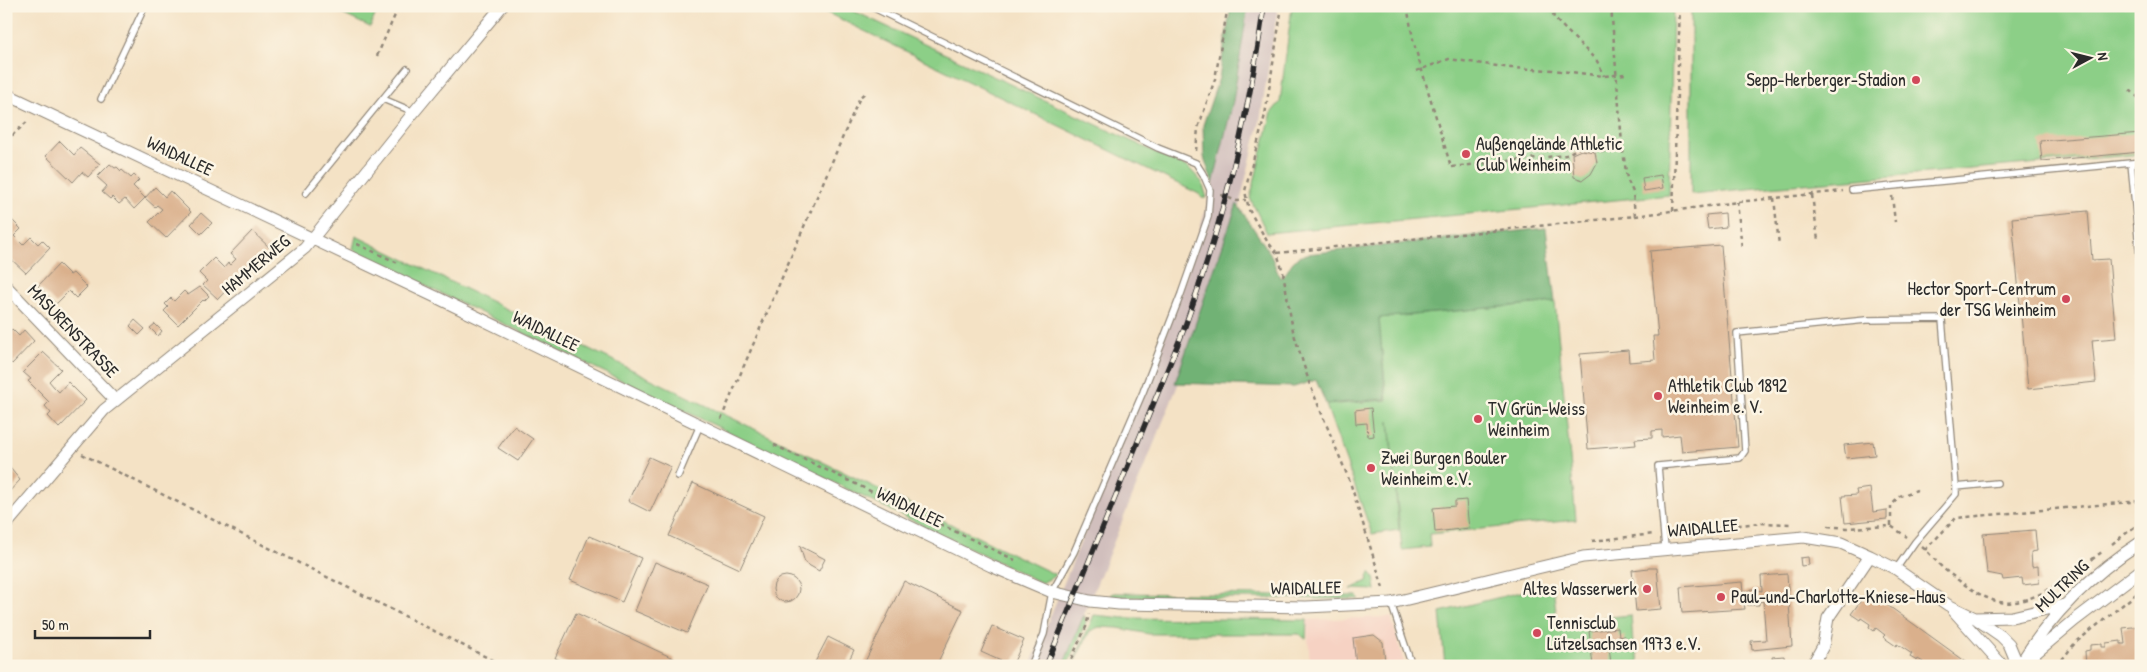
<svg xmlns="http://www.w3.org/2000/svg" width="2147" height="672" font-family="'Patrick Hand',sans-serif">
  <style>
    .built { fill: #f6d2c3 }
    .industrial { fill: #d1bfbd }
    .green { fill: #8ccf87; stroke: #5c7d59 }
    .forest { fill: #71b274; stroke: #4e6e50 }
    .building { fill: #dab08c }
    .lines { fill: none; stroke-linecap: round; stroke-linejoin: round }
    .service-casing { stroke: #908678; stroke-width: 8 }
    .minor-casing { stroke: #908678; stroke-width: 13 }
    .path { stroke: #908678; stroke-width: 2.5; stroke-dasharray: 4 4; stroke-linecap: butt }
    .service { stroke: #fff; stroke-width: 5.5 }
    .minor { stroke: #fff; stroke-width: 11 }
    .rail-casing { stroke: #2b2b2b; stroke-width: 5.5 }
    .rail { stroke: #fcf5e5; stroke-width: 4; stroke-dasharray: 11; stroke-linecap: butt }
    .poi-dot { fill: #d1495b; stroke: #fcf5e5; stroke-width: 2 }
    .labels { text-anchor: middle; stroke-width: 5; stroke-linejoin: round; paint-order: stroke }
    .poi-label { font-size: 18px; fill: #2b2b2b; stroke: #fcf5e5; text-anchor: start }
    .street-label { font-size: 18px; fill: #2b2b2b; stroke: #fcf5e5 }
  </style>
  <rect width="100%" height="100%" fill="#fcf5e5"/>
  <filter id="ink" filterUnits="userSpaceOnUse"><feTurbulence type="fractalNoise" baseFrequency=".02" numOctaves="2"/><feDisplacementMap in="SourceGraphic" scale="10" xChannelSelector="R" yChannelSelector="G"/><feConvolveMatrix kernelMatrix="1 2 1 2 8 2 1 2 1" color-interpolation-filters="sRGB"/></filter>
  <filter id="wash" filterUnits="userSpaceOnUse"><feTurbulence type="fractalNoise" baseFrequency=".0096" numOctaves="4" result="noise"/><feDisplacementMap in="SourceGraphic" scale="20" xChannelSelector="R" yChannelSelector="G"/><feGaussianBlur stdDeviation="1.12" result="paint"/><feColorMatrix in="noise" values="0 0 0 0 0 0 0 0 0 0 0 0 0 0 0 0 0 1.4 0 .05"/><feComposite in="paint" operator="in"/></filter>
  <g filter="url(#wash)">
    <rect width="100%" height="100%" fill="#f4e2c5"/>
    <!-- built -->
    <path class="built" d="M1391 617 1405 666H1310L1307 620Z"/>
    <!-- industrial -->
    <path class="industrial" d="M1248 6H1278L1260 121 1238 210 1189 358 1063 666H1030L1166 334 1190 263 1213 184 1233 101Z"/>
    <!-- green -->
    <path class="green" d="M325 6H379L370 27Z
      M813 6H843L1189 168 1202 182 1207 198H1203L1199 194Z
      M1292 6H1673L1669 195 1267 233 1250 198 1272 112 1280 102Z
      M1691 6H2141V154L1691 194Z
      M356 236 1056 575 1042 583 357 253 353 249Z
      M1555 302 1576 520 1429 534 1430 547 1402 550 1389 421 1399 530 1372 534 1326 405 1387 400 1378 318Z
      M1370 572 1374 577 1376 590 1351 589 1367 581Z
      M1553 584 1557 622 1631 615 1633 643 1637 644 1639 666H1445L1440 612Z
      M1114 593 1357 596 1360 599 1112 597 1111 594Z
      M1084 615 1086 622 1067 666H1063Z
      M1094 615 1124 618 1307 620 1306 639 1299 634H1149L1118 628 1099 627 1090 631 1072 666Z"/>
    <!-- forest -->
    <path class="forest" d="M1231 6H1248L1233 101 1213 184 1204 157 1203 125 1219 78Z
      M1237 204 1270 253 1280 278C1294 268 1286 261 1307 254L1546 228 1555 302 1379 318 1386 399 1326 404 1316 380 1294 387 1175 383Z"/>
    <g id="blocks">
      <!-- building -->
      <path class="building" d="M2141 133V152L2042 161 2040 141Z
        M60 141 74 155 80 148 100 164 88 177 82 172 73 182 46 156Z
        M1581 150 1595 152 1597 163 1591 174 1583 180 1574 177 1572 154Z
        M110 164 115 168 117 167 121 171 122 170 131 178 134 175 139 180 133 186 145 198 155 187 165 197 170 191 191 212 166 238 149 222 162 209 157 205 155 207 145 198 134 209 125 199 119 204 112 197 110 199 102 192 107 186 97 177Z
        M1661 175 1663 188 1644 191 1642 178Z
        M2088 211 2092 260 2109 259 2116 338 2092 340 2096 382 2028 389 2012 218Z
        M201 213 212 223 201 234 191 224Z
        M1725 213 1726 227 1708 229 1706 215Z
        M11 219 21 229 14 236 23 245 31 237 38 244 42 240 50 248 26 273 10 258 12 257 6 251V244L12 239 6 234V221L8 223Z
        M252 231 271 249 249 272 247 269 241 276 238 273 230 281 233 283 218 299 203 285 207 281 199 273 214 258 224 268 228 263 230 265 236 259 230 254Z
        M1721 245 1738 447 1682 452 1680 435 1662 437V430L1652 431V438L1635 439 1636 445 1588 449 1580 354 1628 350 1629 362 1655 360 1653 336H1658L1650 251Z
        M59 264 70 275 73 273 87 287 76 298 69 291 56 304 38 286Z
        M200 287 209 296 204 301 203 300 178 325 164 311 168 307 165 304 171 298 174 301 184 291 188 295Z
        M135 320 145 329 139 335 130 326Z
        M155 324 162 331 158 336 150 328Z
        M12 329 19 336 24 330 34 341 12 364 6 358V335Z
        M43 352 61 369 49 381 54 387 59 392 68 382 86 400 59 428 48 416 51 413 45 406 49 402 28 381 31 379 23 372Z
        M1371 408 1374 436 1368 437 1367 423 1356 424 1355 410Z
        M514 426 533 439 518 461 498 448Z
        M1873 442 1875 455 1846 458 1844 445Z
        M649 457 671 467 650 512 628 501Z
        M6 463 20 480 6 495Z
        M693 483 764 516 740 569 669 536Z
        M1870 488 1873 512 1887 510V519L1845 523 1842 496 1857 495 1856 490Z
        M1466 500 1469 528 1435 532 1433 508 1455 506V501Z
        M2035 530 2037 551 2031 552 2032 567 2038 566 2039 583 2023 585 2022 578 2003 580 2002 576 1987 573 1983 534Z
        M589 536 641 558 622 602 570 580Z
        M800 546 825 559 819 571 805 563Z
        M1808 557 1809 565 1801 566 1800 558Z
        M655 562 708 584 687 633 635 611Z
        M1649 568H1657L1661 609 1636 611 1632 570Z
        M1787 574 1792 646 1752 650 1751 641 1766 640 1763 601 1759 602V605H1748V603H1744L1745 609 1682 613 1680 587 1742 582 1743 593 1752 589 1762 591 1761 576Z
        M773 589a13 13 0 1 1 26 0a13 13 0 1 1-26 0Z
        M904 581 963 610 936 666H863Z
        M1868 591 1969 664 1967 666H1922L1923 662 1918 659 1917 661 1910 657 1912 654 1897 644 1896 646 1883 637 1885 635 1876 628 1874 631 1869 627 1870 624 1861 618 1860 620 1851 614Z
        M576 613 675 659 672 666H572L555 658Z
        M992 626 1024 640 1012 666 981 652Z
        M2141 626V666H2086L2085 651 2090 650V645L2102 644V647H2106V643L2121 641V644H2125L2123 628Z
        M1618 628 1619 637 1625 636V645L1609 647 1611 664 1593 666 1589 631Z
        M1374 635 1383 642 1385 662 1356 665 1353 638Z
        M828 637 854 650 846 666H813Z
        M1784 656 1785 666H1773L1772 657Z"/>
    </g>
  </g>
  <g filter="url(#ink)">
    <use href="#blocks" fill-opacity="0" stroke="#908678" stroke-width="1"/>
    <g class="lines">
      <defs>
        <path id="service" d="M870 6 1158 148 1196 163 1203 174 1210 190 1208 217 1181 294 1143 392 1074 552 1052 592 1044 634 1031 666
          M101 99 145 6
          M383 99 414 112
          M2131 163 2141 269
          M1852 190 2141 162
          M306 193 407 69
          M678 476 700 425
          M1665 548 1658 466 1740 458 1745 451 1737 333 1866 320 1942 319 1956 487
          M1896 569 1915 542 1956 494V487L1997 483
          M1391 603 1412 666"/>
        <path id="minor" d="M6 94 440 299 991 566 1052 592 1090 601 1119 604 1306 607 1391 603 1583 557 1804 537 1841 543 1870 556 1896 569 1948 605 1975 618 2001 636 2009 644 2014 656 2015 666
          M6 286 115 400
          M6 525 104 410 305 248 414 112 502 6
          M1953 610 2003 666
          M1975 618 2012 617 2064 605
          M2026 661 2075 620 2141 570
          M1812 666 1823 646 1828 618 1870 556
          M2019 666C2051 614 2090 575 2141 542"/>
      </defs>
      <!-- service casing -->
      <use href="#service" class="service-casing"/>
      <!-- minor casing -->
      <use href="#minor" class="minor-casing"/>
      <!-- path -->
      <path class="path" d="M1282 6 1265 115 1245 191 1249 210 1267 241 1277 253 1283 272 1293 331 1310 385 1350 482 1384 591
        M1407 6 1414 44 1451 167 1566 155 1580 147C1600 150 1604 156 1622 144
        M1551 6 1554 18 1597 61 1604 76
        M1611 6 1622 144 1627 179 1633 192 1635 216
        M377 56 399 6
        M1416 71 1449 59 1511 68 1553 70 1604 76 1626 74
        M2130 90 2141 100
        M6 141 29 120
        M1196 151 1198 128 1215 79 1228 6
        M1221 195 1237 201 1246 200
        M1812 195 1818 240
        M1892 196 1895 222
        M1774 198 1779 245
        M1737 202 1742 248
        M1673 211 1680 6
        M357 244 398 263
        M1277 253 1635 216 1737 202 1843 191
        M721 419 860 97 866 92
        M774 445 1015 560
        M82 454 504 666
        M1828 526 1846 528 1891 526 1907 537
        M1891 526V506L1900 496 1917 490
        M1674 532 1759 523 1793 524
        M1592 541 1654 534
        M2112 544 2141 522
        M1922 547C1932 555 1939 566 1949 573 1963 584 1982 598 1999 602 2034 608 2078 570 2103 551
        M1925 550 1956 518 2141 501
        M1286 592H1310
        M529 666 530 661
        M1068 666 1086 627 1089 614
        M2057 666 2075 643 2141 590"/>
      <!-- service -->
      <use href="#service" class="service"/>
      <!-- minor -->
      <use href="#minor" class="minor"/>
      <defs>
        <path id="rail" d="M1046 666 1184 329C1222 225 1249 116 1264 6"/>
      </defs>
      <!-- rail casing -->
      <use href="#rail" class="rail-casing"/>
      <!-- rail -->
      <use href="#rail" class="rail"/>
    </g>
  </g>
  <!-- markers -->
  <g class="poi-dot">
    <circle cx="1916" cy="80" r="5"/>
    <circle cx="1466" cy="154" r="5"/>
    <circle cx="2066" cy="299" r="5"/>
    <circle cx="1658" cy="396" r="5"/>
    <circle cx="1478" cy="419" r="5"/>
    <circle cx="1371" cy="468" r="5"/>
    <circle cx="1647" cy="589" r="5"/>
    <circle cx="1721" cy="597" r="5"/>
    <circle cx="1537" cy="633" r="5"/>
  </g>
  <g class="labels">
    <!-- poi labels -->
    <g class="poi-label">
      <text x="1906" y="86" text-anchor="end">Sepp-Herberger-Stadion</text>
      <text x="1476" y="150">Außengelände Athletic<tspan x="1476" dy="21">Club Weinheim</tspan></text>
      <text x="2056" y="295" text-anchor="end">Hector Sport-Centrum<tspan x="2056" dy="21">der TSG Weinheim</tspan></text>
      <text x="1668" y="392">Athletik Club 1892<tspan x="1668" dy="21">Weinheim e. V.</tspan></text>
      <text x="1488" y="415">TV Grün-Weiss<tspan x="1488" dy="21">Weinheim</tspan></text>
      <text x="1381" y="464">Zwei Burgen Bouler<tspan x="1381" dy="21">Weinheim e.V.</tspan></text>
      <text x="1637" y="595" text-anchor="end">Altes Wasserwerk</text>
      <text x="1731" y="603">Paul-und-Charlotte-Kniese-Haus</text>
      <text x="1547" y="629">Tennisclub<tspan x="1547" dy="21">Lützelsachsen 1973 e.V.</tspan></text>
    </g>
    <!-- street labels -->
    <g class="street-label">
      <text transform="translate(180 156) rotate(25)" y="6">WAIDALLEE</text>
      <text transform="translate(256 265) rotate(-40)" y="6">HAMMERWEG</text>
      <text transform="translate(73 331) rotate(46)" y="6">MASURENSTRASSE</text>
      <text transform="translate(546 331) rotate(26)" y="6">WAIDALLEE</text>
      <text transform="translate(910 507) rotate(26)" y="6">WAIDALLEE</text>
      <text transform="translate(1703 528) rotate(-5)" y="6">WAIDALLEE</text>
      <text transform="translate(2062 586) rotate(-44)" y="6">MULTRING</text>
      <text transform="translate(1306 588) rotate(-1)" y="6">WAIDALLEE</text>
    </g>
  </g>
  <!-- margin -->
  <rect width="2147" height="672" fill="none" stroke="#fcf5e5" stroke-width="25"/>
  <!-- north arrow -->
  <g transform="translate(2090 58) rotate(83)" stroke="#fcf5e5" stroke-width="4" paint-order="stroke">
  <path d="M0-4L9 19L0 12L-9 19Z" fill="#2b2b2b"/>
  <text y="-8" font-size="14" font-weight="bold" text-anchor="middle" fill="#2b2b2b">N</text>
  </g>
  <!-- scale -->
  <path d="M35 630v8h115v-8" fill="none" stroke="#2b2b2b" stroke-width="2.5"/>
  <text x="42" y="630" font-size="15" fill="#2b2b2b" stroke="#fcf5e5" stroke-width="4" paint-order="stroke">50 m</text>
</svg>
